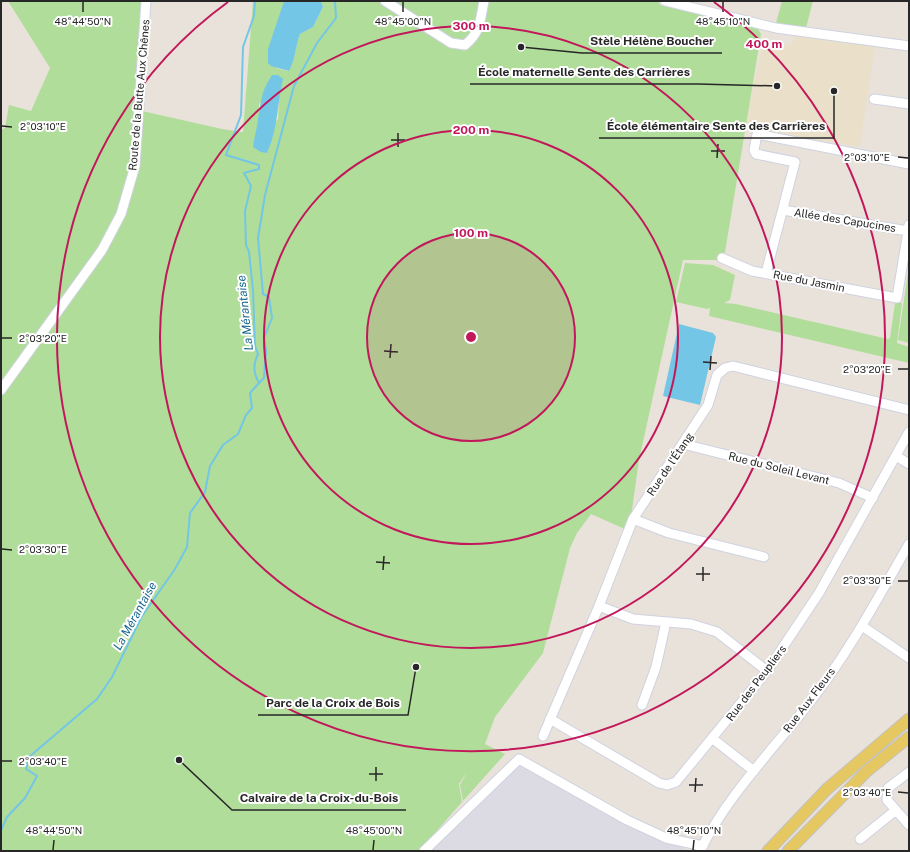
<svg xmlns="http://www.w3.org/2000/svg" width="910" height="852" font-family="'Public Sans',sans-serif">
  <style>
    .industrial { fill: #dcdae2 }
    .education { fill: #eae0ca }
    .green { fill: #b0dd99; fill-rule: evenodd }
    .water { fill: #73c6e5 }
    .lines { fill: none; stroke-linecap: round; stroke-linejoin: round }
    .stream { stroke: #73c6e5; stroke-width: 2 }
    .minor-casing { stroke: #cfd2e0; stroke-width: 11 }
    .major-casing { stroke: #c3c3c3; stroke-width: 13 }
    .minor { stroke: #fff; stroke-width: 9 }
    .major { stroke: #e6c862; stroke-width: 11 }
    .ticks { fill: none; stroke: #272727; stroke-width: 1.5 }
    .ring { fill: none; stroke: #c2185b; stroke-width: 2 }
    .labels { text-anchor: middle; stroke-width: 4; stroke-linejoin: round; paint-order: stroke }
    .street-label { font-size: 11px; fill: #272727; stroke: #fff }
    .water-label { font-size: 12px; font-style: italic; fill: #16648d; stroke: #fff }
    .ticks-label { font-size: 10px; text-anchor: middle; fill: #272727; stroke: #fff; stroke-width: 4; stroke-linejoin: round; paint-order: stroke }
    .centre { fill: #c2185b; stroke: #fff; stroke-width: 2 }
    .ring-label { font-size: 12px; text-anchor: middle; font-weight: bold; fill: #c2185b; stroke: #fff; stroke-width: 4; stroke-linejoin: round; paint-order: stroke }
    .leader { fill: none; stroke: #272727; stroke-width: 1.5 }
    .callout-dot { fill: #272727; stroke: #fff; stroke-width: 1.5 }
    .callout-label { font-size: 12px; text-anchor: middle; font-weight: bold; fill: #272727; stroke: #fff; stroke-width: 4; stroke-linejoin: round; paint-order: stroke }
  </style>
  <rect width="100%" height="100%" fill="#e9e2da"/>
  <!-- industrial -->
  <path class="industrial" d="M519 765 575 794 689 851H431Z"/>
  <!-- education -->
  <path class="education" d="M765 31V40L792 45 794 36 875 45 860 147 745 127Z"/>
  <!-- green -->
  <path class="green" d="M8 1H144L142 111 222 129 243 132 253 1H284L279 18 276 68 288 71C296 58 295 47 300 34L313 27 323 7 321 1H658L660 5 758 29 761 34 725 252 719 260H683L639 460 631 517 627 530 591 514 577 533 570 548 543 653 495 717 485 744 505 754 463 801 460 785 467 772 459 784 462 802 427 842 434 848 431 851H1V130L5 128 9 105 31 111 50 68ZM282 79 279 98 278 119 253 147 259 119V104Z
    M782 1H813L806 28 776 23Z
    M685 263 713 265 735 275 730 300 724 303 736 304 888 339 890 338 895 303H902L897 343 909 347V363L709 316 710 308 707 309 676 302Z
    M909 266V343L898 340Z"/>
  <!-- water -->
  <path class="water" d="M284 1H321L323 7 313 27 300 34C295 47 296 58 289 71L271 66 268 63V49Z
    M272 75H278L283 79C277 104 278 129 267 153L261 152 253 147C254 138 257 129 258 119 262 99 260 94 272 75Z
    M679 324 713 333 716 337 700 405 663 396Z"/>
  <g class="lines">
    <!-- stream -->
    <path class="stream" d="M259 383 264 378 266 350 264 338 272 318 269 297 263 294 258 238 265 195 294 86 317 43 336 18 335 1
      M1 830 7 817 25 798 37 776 26 769 29 757 97 699 112 677 142 616 175 569 187 547 190 513 205 492 210 466 223 445 238 434 246 415 252 408 250 393 259 383C253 372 253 365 258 354L255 346 253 290 249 252 246 245 245 211 251 186 244 173 259 169V165L226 155 241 115 243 47 254 16 255 1"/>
    <defs>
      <path id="minor" d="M385 1 451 43 465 45C481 32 480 20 484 1
        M665 1 776 28 909 46
        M874 99 909 104
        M783 210 908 231
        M722 258 752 271 897 298 909 225
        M766 273 795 162 756 154 754 150 757 134 909 164
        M1 390 102 250 121 214 135 166 146 1
        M683 444 839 483 873 498
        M896 456 909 464
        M633 519 669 533 764 557
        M599 606 633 619 691 624 717 632 767 671
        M862 626 909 658
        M642 705 656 667 666 622
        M550 719 659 783 667 785 676 782 767 671 819 593 909 432
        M543 736 599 606 633 519 708 405 717 375 725 368 733 366 909 410
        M713 739 754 771
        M909 772 888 788 887 800 909 825
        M860 839 896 810
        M424 851 519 759 627 820 666 838 703 846
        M700 851C728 794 775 748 813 698 850 650 879 596 909 544"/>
      <path id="major" d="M768 851 827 789 909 719
        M788 851 867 771 909 737"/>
    </defs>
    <!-- minor casing -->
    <use href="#minor" class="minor-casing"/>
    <!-- major casing -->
    <use href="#major" class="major-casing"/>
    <!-- minor -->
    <use href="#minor" class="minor"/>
    <!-- major -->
    <use href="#major" class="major"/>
  </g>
  <!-- ticks -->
  <path class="ticks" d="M83 12V2M403 12V2M723 12V2M2 126 12 127M391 140H405M398 147V133M711 151H725M898 157 908 158M717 158 718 144M2 338H12M384 351 398 352M390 358 391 344M703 362 717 363M898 369H908M710 370 711 356M2 549 12 550M376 562 390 563M383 570 384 556M696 574H710M703 581V567M898 581H908M2 761H12M369 774H383M376 781V767M689 785H703M695 792 696 778M898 792 908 793M53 850 54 840M373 850 374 840M693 850 694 840"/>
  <!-- distance rings -->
  <circle cx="471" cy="337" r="104" fill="#c2185b" fill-opacity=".12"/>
  <g class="ring">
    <circle cx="471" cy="337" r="104"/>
    <circle cx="471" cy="337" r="207"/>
    <circle cx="471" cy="337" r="311"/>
    <path d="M714 2A414 414 0 1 1 228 2"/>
  </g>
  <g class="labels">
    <!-- street labels -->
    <g class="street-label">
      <text transform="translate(139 95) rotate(-85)" y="4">Route de la Butte Aux Chênes</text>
      <text transform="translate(845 220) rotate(9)" y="4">Allée des Capucines</text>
      <text transform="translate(809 281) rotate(11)" y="4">Rue du Jasmin</text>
      <text transform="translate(670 464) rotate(-56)" y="4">Rue de l'Étang</text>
      <text transform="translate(779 468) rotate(14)" y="4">Rue du Soleil Levant</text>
      <text transform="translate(756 683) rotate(-53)" y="4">Rue des Peupliers</text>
      <text transform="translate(809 700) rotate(-53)" y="4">Rue Aux Fleurs</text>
    </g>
    <!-- water labels -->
    <g class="water-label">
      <text transform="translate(245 313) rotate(-96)" y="4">La Mérantaise</text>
      <text transform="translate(135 616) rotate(-61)" y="4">La Mérantaise</text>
    </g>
  </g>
  <g class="ticks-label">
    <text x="83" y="25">48°44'50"N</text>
    <text x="403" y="25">48°45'00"N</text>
    <text x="723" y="25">48°45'10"N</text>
    <text x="43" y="130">2°03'10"E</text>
    <text x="867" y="161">2°03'10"E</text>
    <text x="43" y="342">2°03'20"E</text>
    <text x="867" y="373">2°03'20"E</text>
    <text x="43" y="553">2°03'30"E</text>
    <text x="867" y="584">2°03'30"E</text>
    <text x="43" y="765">2°03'40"E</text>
    <text x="867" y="796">2°03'40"E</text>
    <text x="54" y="834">48°44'50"N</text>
    <text x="374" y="834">48°45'00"N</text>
    <text x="694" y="834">48°45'10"N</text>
  </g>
  <circle cx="471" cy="337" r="6" class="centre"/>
  <g class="ring-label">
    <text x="471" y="30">300 m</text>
    <text x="764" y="48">400 m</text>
    <text x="471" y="134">200 m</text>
    <text x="471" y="237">100 m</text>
  </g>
  <!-- callouts -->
  <path class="leader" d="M521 47L582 53H722M777 86L698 84H470M834 91L834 138H599M416 667L408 715H258M179 760L232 810H406"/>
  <g class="callout-dot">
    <circle cx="521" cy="47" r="4"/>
    <circle cx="777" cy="86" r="4"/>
    <circle cx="834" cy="91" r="4"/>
    <circle cx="416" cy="667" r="4"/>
    <circle cx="179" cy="760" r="4"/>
  </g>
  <g class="callout-label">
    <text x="652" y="45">Stèle Hélène Boucher</text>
    <text x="584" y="76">École maternelle Sente des Carrières</text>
    <text x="716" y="130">École élémentaire Sente des Carrières</text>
    <text x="333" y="707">Parc de la Croix de Bois</text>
    <text x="319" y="802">Calvaire de la Croix-du-Bois</text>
  </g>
  <!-- border -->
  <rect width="910" height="852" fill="none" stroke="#272727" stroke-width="4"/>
</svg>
